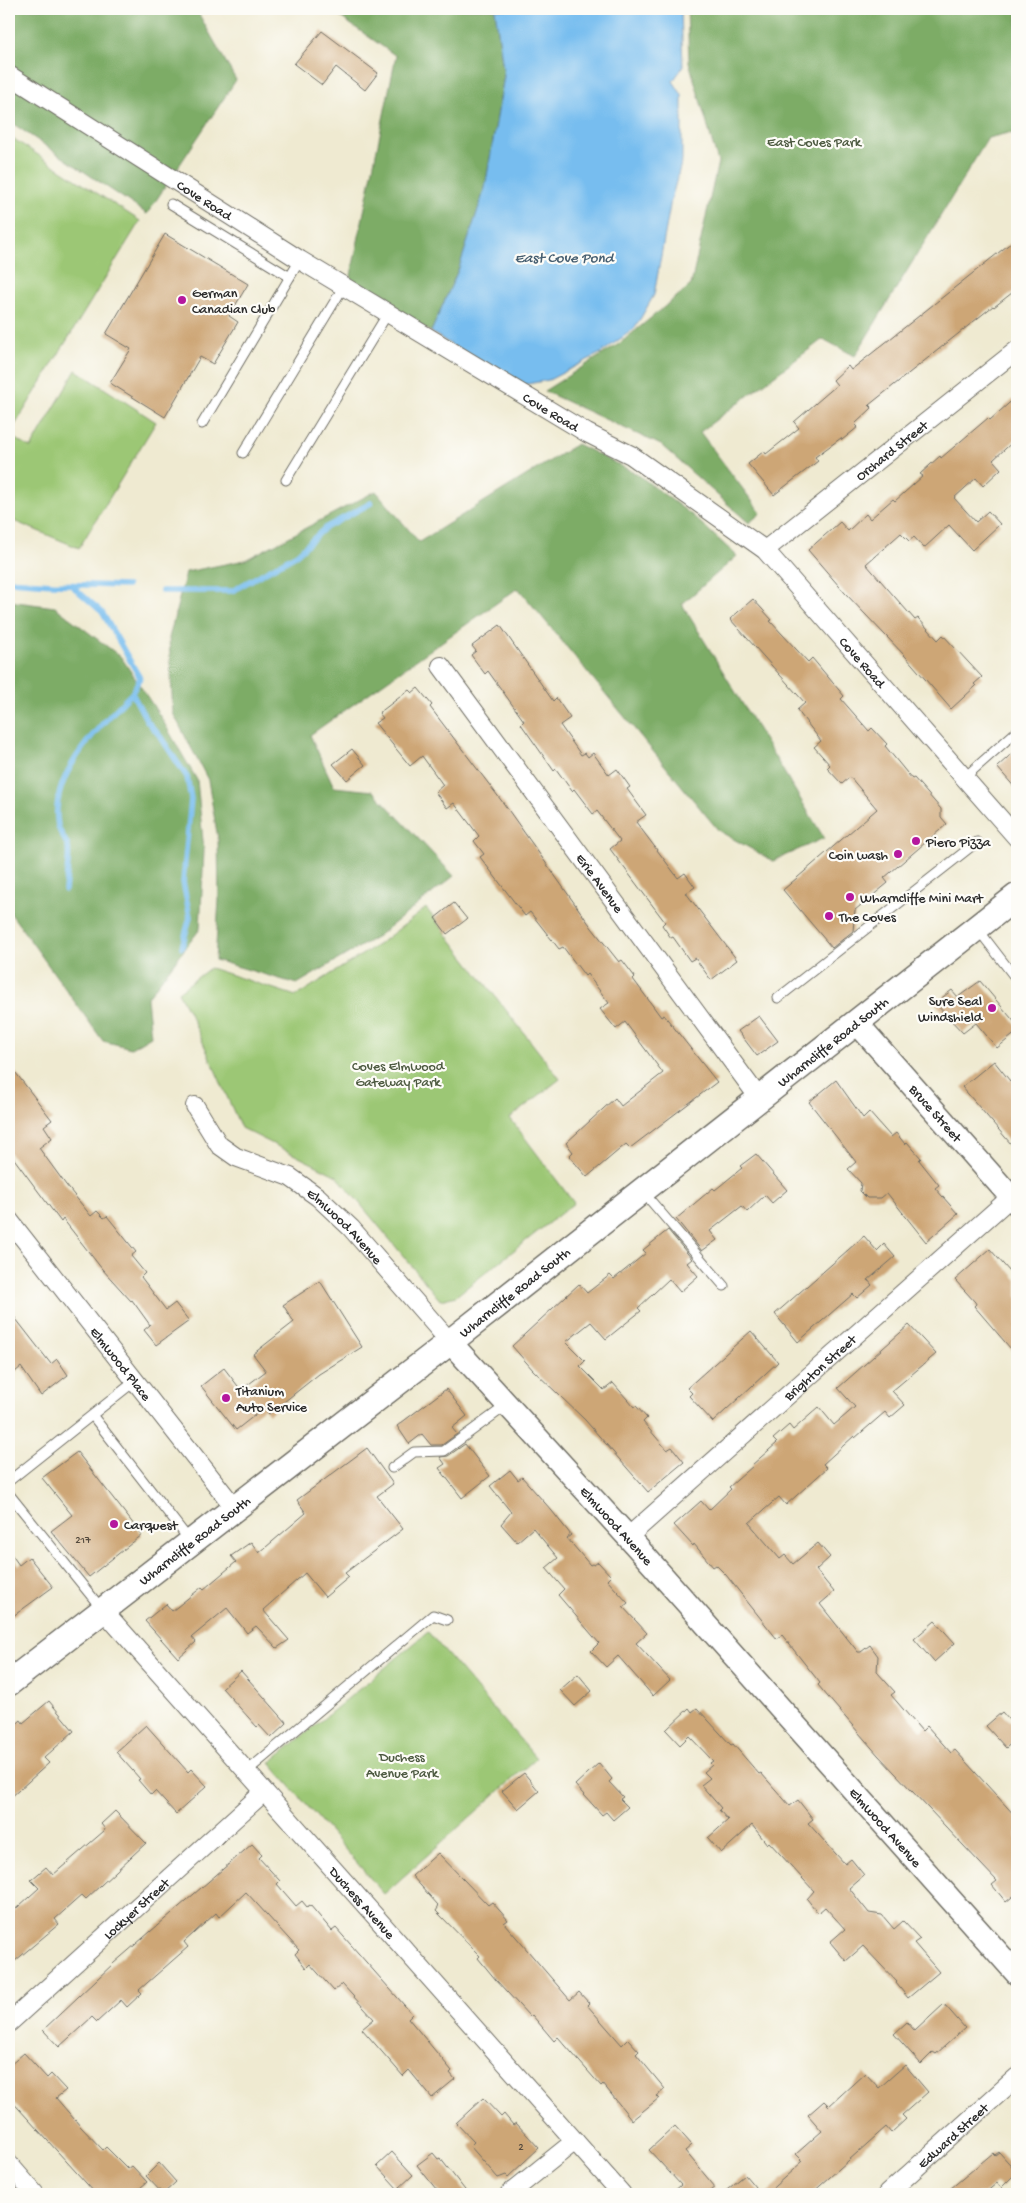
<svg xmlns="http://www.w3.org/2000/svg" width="1026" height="2203" font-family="'Gochi Hand',sans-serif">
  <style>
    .green { fill: #9cc774; stroke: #647950 }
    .forest { fill: #7dac66; stroke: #546c48 }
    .water { fill: #77bdef; stroke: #51748d }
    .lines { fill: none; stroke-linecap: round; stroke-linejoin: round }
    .stream { stroke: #77bdef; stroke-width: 5.5 }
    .building { fill: #cda676 }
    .service-casing { stroke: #706e65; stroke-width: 11 }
    .minor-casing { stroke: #706e65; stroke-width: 20 }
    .tertiary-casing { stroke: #706e65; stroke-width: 25 }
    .secondary-casing { stroke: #706e65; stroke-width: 28 }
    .service { stroke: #fff; stroke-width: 9 }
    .minor { stroke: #fff; stroke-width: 18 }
    .tertiary { stroke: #fff; stroke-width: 22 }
    .secondary { stroke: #fff; stroke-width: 25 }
    .poi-dot { fill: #b5179e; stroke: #fdfcf7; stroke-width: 2 }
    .labels { text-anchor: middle; stroke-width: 4.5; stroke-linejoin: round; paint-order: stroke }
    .number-label { font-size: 11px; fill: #544a3e }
    .park-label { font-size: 14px; fill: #4d5a41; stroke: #fdfcf7 }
    .street-label { font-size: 14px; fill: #2b2b2b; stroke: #fdfcf7 }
    .poi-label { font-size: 14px; fill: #2b2b2b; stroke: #fdfcf7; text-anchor: start }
    .water-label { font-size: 15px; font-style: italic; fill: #465e70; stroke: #fdfcf7 }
  </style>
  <rect width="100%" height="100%" fill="#fdfcf7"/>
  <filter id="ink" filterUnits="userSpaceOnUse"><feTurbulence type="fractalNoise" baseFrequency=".02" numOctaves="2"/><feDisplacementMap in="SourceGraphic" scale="10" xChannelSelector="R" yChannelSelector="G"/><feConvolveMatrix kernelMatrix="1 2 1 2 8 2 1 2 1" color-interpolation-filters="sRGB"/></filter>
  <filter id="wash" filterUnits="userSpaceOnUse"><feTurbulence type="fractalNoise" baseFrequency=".0096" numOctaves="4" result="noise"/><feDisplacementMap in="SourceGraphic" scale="20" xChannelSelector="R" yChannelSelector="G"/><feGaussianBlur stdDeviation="1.12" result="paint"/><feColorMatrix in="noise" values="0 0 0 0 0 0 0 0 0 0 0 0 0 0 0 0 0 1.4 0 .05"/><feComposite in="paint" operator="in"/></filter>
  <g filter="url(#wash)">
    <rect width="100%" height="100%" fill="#efead1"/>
    <!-- green -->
    <path class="green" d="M9 136 140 221 9 435Z
      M76 370 156 422 79 548 9 519V448L15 439 31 448Z
      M426 908 560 1079 510 1118 574 1203 456 1296 440 1300 337 1176 241 1128 193 1020 178 992 210 968 296 996 379 944Z
      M428 1632 536 1758 384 1894 270 1763Z"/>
    <!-- forest -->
    <path class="forest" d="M9 9H196L236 80 147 214 9 121Z
      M329 9H495L504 76 485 188 459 268 431 332 350 280 396 56Z
      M687 9H1017V135L1008 133 988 138 855 356 823 339 700 432 761 513 749 523 661 445 544 391 619 344 691 285 718 162 689 62Z
      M577 444 637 474 693 516 737 556 682 604 824 838 773 861 719 831 518 588 310 735 334 787 373 791 454 876 378 936 297 984 215 960 219 900 218 839 208 780 173 713 169 638 186 572 245 560 376 491 419 542Z
      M9 601 55 607 121 657 160 716 197 780 204 851 200 929 147 998 151 1036 131 1048 103 1041 9 911Z"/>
    <!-- water -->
    <path class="water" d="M495 9H681L683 67 673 81 682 95V160L671 200 654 295 635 328 601 353 549 380 517 386 431 332 459 268 485 188 504 76Z"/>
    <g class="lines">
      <!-- stream -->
      <path class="stream" d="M9 581 53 584 127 586
        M71 585 102 612 140 678 132 693 147 721 160 736 187 777 191 799 183 882 190 917 182 947
        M162 591H232L297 554 325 528 371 503
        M65 890C66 877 70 859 68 847 66 840 60 834 58 826 48 775 100 726 132 693"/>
    </g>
    <g id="blocks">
      <!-- building -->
      <path class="building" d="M322 31 378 73 365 90 336 67 322 85 294 64Z
        M165 234 248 284 229 316 238 322 213 364 200 357 165 417 110 383 131 349 106 334Z
        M1017 238V289L994 307 993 306 869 405 872 408 855 424 858 427 842 440 841 438 815 457 818 461 774 495 748 464 764 451 766 454 799 428 794 422 837 385 833 380 848 366 851 370Z
        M1017 396V438L993 460 1001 469 983 486 976 478 954 498 976 522 988 511 1000 524 972 550 949 525 924 548 914 537 909 541 901 533 866 564 915 620 918 618 938 640 943 635 982 677 974 684 976 686 951 709 906 657 845 593 808 550 840 522 848 531 866 514 870 519 893 499 895 501 923 476 920 474 940 456 941 458 988 418 990 420Z
        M753 599 772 620 770 621 808 662 812 658 844 696 841 699 869 731 872 728 887 744 885 746 912 779 914 778 941 809V817L947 824 884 878 888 883 855 910 853 931 832 948 783 890 877 809 850 777 842 784 827 768 830 765 814 747 821 741 797 710 805 703 730 619Z
        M500 625 553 701 556 698 570 718 560 725 581 755 585 753 588 757 593 753 609 775 617 769 630 787 627 789 646 815 636 822 678 878 685 873 695 887 686 893 737 960 711 980 695 958 690 961 673 937 671 938 662 925 665 922 610 849 620 841 597 811 593 814 574 789 572 791 556 769 554 771 521 724 524 721 488 671 485 674 471 655 476 651 472 646Z
        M418 688 432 705 430 707 504 804 592 928 619 962 622 960 635 977 633 979 661 1017 664 1015 717 1082 630 1148 626 1144 587 1177 569 1156 573 1152 566 1143 615 1098 621 1106 663 1073 625 1022 616 1029 600 1009 609 1003 587 974 585 976 563 947 559 949 530 912 525 916 480 857 484 854 474 841 479 836 454 803 447 808 435 792 443 785 422 756 410 766 375 723 383 718 379 713 409 690 412 693Z
        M352 749 365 765 347 780 333 764Z
        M1017 749V790L997 767Z
        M454 903 467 919 447 934 435 918Z
        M980 981 1017 1025V1032L997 1048 976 1023 963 1033 935 1003 952 990 958 997Z
        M759 1016 778 1041 757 1056 738 1031Z
        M994 1061 1010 1081 1017 1075V1151L962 1087Z
        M9 1064 52 1120 44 1126 52 1138 39 1148 66 1185 91 1216 97 1211 104 1218 107 1216 136 1252 131 1256 145 1273 141 1277 166 1310 175 1303 189 1321 156 1345 144 1330 150 1325 132 1300 131 1301 102 1269 63 1219 61 1222 9 1152Z
        M836 1080 863 1118 869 1112 891 1137 896 1133 905 1144 907 1142 921 1158 919 1160 939 1185 935 1188 958 1214 926 1242 887 1193 881 1198H867L860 1191 861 1183 848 1169 856 1162 809 1102Z
        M756 1154 787 1190 772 1203 765 1195 747 1212 742 1206 710 1231 717 1240 702 1251 676 1219 713 1188 715 1190 742 1168 740 1166Z
        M668 1230 692 1259 687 1263 698 1276 680 1292 669 1279 638 1308 641 1311 606 1339 591 1322 566 1342 585 1361 580 1366 604 1390 613 1383 634 1407 636 1406 647 1418 643 1422 667 1450 672 1447 684 1462 648 1492 585 1420 533 1370 512 1346 579 1284 587 1293 610 1275 614 1279 646 1253 643 1250Z
        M864 1236 877 1251 884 1244 895 1257 868 1280 872 1285 857 1298 853 1294 798 1342 775 1314Z
        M990 1249 1017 1280V1356L974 1306 976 1304 975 1302 955 1280Z
        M320 1281 362 1347 319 1374 269 1414 264 1408 236 1430 201 1386 224 1368 241 1390 266 1371 253 1354 294 1322 283 1305Z
        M9 1310 51 1364 57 1359 68 1375 41 1396 21 1367 15 1372 9 1364Z
        M909 1325 936 1354 892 1391 905 1405 890 1418 885 1412 855 1438 854 1436 823 1464 827 1468 786 1505 779 1497 749 1523 780 1559 785 1555 793 1564 818 1543 830 1557 816 1570 834 1592 820 1604 858 1652H861L870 1645 878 1656 877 1672 895 1692 891 1695 922 1731 927 1726 951 1753 955 1750 1017 1818V1893L1006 1902 992 1885 997 1881 878 1755 833 1703 818 1685 820 1683 782 1635 777 1639 726 1575 716 1565 713 1567 694 1544 693 1546 674 1525 701 1501 709 1510 731 1489 729 1487 753 1466 752 1465 777 1443 773 1439 789 1425 793 1430 819 1407 834 1425 855 1407 838 1388Z
        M751 1331 778 1362 713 1422 689 1396 692 1393 687 1388Z
        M446 1389 467 1416 452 1428 457 1434 442 1445H431L422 1434 409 1444 397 1426Z
        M465 1444 490 1476 462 1498 439 1468 445 1464 440 1457 448 1456Z
        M367 1448 393 1484 377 1496 403 1529 345 1573 349 1577 325 1597 305 1573 263 1610 289 1640 277 1648 256 1626 247 1633 227 1608 192 1637 196 1642 178 1658 145 1621 166 1604 172 1611 202 1587 204 1589 236 1562 231 1556 251 1542 259 1553 306 1513 297 1500Z
        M77 1452 142 1535 89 1577 51 1531 72 1515 42 1478Z
        M510 1470 518 1480 522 1477 552 1511 571 1535 567 1538 590 1565 592 1564 594 1565 598 1562 611 1576 607 1580 628 1603 623 1607 647 1633 636 1643 670 1680 653 1696 618 1656 606 1667 591 1651 599 1643 558 1595 564 1589 546 1568 558 1558 533 1528 517 1542 501 1524 511 1512 490 1486Z
        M9 1551 19 1565 29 1557 53 1587 9 1619Z
        M935 1621 955 1643 934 1662 914 1639Z
        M241 1671 287 1723 271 1738 259 1725 257 1727 222 1688Z
        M578 1674 592 1691 575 1706 560 1690Z
        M49 1701 74 1731 44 1758 49 1763 9 1799V1731L21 1720 23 1723Z
        M689 1708 692 1712 697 1708 731 1745 733 1744 759 1774 761 1773 790 1806 798 1800 813 1819 808 1823 845 1864 851 1859 864 1875 849 1888 869 1913 882 1915 894 1929 903 1921 920 1939 914 1943 939 1972 908 1998 896 1983 897 1982 863 1946 846 1961 830 1942 845 1929 825 1907 818 1913 807 1899 814 1891 769 1842 767 1844 752 1825 721 1853 708 1838 728 1820 719 1810 721 1808 701 1785 710 1778 704 1772 712 1765 710 1763 713 1761 689 1736 680 1745 666 1730Z
        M1002 1712 1017 1729V1738L1006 1748 986 1726Z
        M146 1725 188 1772 191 1769 207 1786 176 1814 155 1791 151 1795 138 1780 140 1779 116 1752Z
        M599 1763 612 1779 609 1782 623 1797 620 1799 628 1807 613 1820 606 1812 602 1815 575 1785Z
        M524 1773 539 1791 518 1809 502 1791Z
        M115 1811 146 1843 86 1899 82 1895 55 1919 59 1924 9 1966V1915L39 1888 31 1880 46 1867 53 1875 104 1831 105 1829 101 1824Z
        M252 1844 262 1855 259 1858 280 1881 277 1884 296 1906 302 1901 307 1907 310 1905 332 1931 336 1928 412 2014 408 2018 452 2071 450 2073 455 2079 432 2098 409 2070 403 2076 362 2029 374 2019 342 1984 334 1991 310 1964 306 1968 295 1954 299 1950 246 1892 219 1917 216 1913 184 1942 188 1947 139 1990 142 1993 127 2007 121 2000 97 2022 92 2017 59 2047 43 2030 114 1963Z
        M438 1853 488 1905 492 1902 508 1920 504 1923 570 2000 579 1992 589 2003 587 2005 622 2045 628 2039 639 2051 636 2054 665 2089 657 2096 659 2098 632 2120 603 2084 601 2086 558 2037 554 2041 532 2015 530 2017 496 1980 478 1958 480 1956 436 1911 438 1908 437 1906 438 1905 412 1876Z
        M944 2004 965 2028 936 2054 933 2052 921 2064 894 2034 907 2022 915 2031Z
        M24 2053 47 2078 51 2074 66 2090 56 2098 81 2127 103 2150 106 2147 128 2169 132 2166 147 2182 133 2194H96L9 2098V2066Z
        M905 2065 928 2092 902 2115 906 2119 891 2133 886 2127 811 2194H766L803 2161 796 2154 822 2131 808 2115 824 2101 829 2106 865 2073 879 2088Z
        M483 2098 501 2117 504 2114 513 2125 516 2123 539 2148 508 2177 506 2175 498 2178 470 2146 474 2142 456 2123Z
        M675 2126 692 2145 685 2151 715 2187 706 2194H671L681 2185 649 2150Z
        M392 2152 413 2175 398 2189 377 2166Z
        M999 2152 1017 2172 1001 2188 997 2183 984 2194H944L993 2153 995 2155Z
        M433 2153 438 2159 440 2158 468 2194H440L417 2165Z
        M159 2163 176 2182 163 2194 146 2176Z
        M745 2175 761 2194H722Z"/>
    </g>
  </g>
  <g filter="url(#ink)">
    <use href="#blocks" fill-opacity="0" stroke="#706e65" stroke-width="1"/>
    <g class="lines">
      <defs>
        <path id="service" d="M171 204 290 277
          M202 424 300 260
          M243 453 344 286
          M286 480 388 313
          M964 778 1017 731
          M977 928 1017 980
          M778 998 977 842
          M644 1193 724 1286
          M92 1415 190 1541
          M392 1468 414 1452 444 1451 507 1405
          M9 1481 135 1381
          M9 1494 101 1608
          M246 1772 433 1615 447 1620"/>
        <g id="minor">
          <path id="s1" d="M9 75 300 260 587 433 631 455 765 550 1017 838"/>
          <path id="s2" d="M765 550 1017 350"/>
          <path id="s3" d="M441 666 759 1098"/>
          <path id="s4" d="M195 1106 219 1145 236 1157 290 1177 318 1197 351 1228 450 1342"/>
          <path id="s5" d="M9 1220 234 1507"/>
          <path id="s6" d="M628 1537 1011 1197"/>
          <path id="s7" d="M103 1610 622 2194"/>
          <path id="s8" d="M9 2023 264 1792"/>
          <path d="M9 2164 35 2194"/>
          <path d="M509 2194 575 2141"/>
          <path id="s9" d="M887 2194 1017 2077"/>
        </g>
        <g id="tertiary">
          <path id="s10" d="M856 1022 1017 1204"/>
          <path id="s11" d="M450 1342 628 1537 1017 1974"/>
        </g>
        <g id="secondary">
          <path id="s12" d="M9 1683 450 1342 1017 896"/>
        </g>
      </defs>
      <!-- service casing -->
      <use href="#service" class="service-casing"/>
      <!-- minor casing -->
      <use href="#minor" class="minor-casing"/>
      <!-- tertiary casing -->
      <use href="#tertiary" class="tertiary-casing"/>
      <!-- secondary casing -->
      <use href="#secondary" class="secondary-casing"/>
      <!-- service -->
      <use href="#service" class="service"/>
      <!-- minor -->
      <use href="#minor" class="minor"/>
      <!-- tertiary -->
      <use href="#tertiary" class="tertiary"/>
      <!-- secondary -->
      <use href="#secondary" class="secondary"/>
    </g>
  </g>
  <!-- markers -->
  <g class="poi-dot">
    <circle cx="182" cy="300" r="5"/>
    <circle cx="916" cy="841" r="5"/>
    <circle cx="898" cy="854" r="5"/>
    <circle cx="850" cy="897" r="5"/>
    <circle cx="829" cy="916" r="5"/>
    <circle cx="992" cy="1008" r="5"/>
    <circle cx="226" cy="1398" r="5"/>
    <circle cx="114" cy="1524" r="5"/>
  </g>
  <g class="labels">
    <!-- number labels -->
    <g class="number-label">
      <text x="83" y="1543">217</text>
      <text x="521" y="2150">2</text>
    </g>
    <!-- park labels -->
    <g class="park-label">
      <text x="814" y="146">East Coves Park</text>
      <text x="398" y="1070">Coves Elmwood<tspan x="398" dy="16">Gateway Park</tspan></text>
      <text x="402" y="1761">Duchess<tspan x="402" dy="16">Avenue Park</tspan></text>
    </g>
    <!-- street labels -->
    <g class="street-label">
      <text dy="5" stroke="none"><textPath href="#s1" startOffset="232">Cove Road</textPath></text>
      <text dy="5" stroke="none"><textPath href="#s1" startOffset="638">Cove Road</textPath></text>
      <text dy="5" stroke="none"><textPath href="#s2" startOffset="161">Orchard Street</textPath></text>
      <text dy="5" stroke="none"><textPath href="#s1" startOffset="1042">Cove Road</textPath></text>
      <text dy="5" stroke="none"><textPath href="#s3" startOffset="269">Erie Avenue</textPath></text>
      <text dy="5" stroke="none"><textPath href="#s12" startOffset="1044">Wharncliffe Road South</textPath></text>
      <text dy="5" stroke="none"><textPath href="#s10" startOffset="121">Bruce Street</textPath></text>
      <text dy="5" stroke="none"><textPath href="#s4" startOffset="198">Elmwood Avenue</textPath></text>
      <text dy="5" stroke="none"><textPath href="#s12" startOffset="639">Wharncliffe Road South</textPath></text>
      <text dy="5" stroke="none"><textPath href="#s5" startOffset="182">Elmwood Place</textPath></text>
      <text dy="5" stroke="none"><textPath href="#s6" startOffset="256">Brighton Street</textPath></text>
      <text dy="5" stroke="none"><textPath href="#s11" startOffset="248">Elmwood Avenue</textPath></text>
      <text dy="5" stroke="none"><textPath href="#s12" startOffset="234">Wharncliffe Road South</textPath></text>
      <text dy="5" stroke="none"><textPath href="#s11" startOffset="652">Elmwood Avenue</textPath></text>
      <text dy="5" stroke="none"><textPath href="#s7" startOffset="391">Duchess Avenue</textPath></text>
      <text dy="5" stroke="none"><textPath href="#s8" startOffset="171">Lockyer Street</textPath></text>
      <text dy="5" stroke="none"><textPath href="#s9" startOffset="88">Edward Street</textPath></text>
    </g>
    <!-- poi labels -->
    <g class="poi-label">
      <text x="192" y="297">German<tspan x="192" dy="16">Canadian Club</tspan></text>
      <text x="926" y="846">Piero Pizza</text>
      <text x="888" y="859" text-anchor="end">Coin wash</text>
      <text x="860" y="902">Wharncliffe Mini Mart</text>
      <text x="839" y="921">The Coves</text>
      <text x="982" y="1005" text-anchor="end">Sure Seal<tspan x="982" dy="16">Windshield</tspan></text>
      <text x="236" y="1395">Titanium<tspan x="236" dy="16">Auto Service</tspan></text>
      <text x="124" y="1529">Carquest</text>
    </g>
    <!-- water labels -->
    <g class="water-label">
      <text x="564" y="262">East Cove Pond</text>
    </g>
  </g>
  <!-- margin -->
  <rect width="1026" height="2203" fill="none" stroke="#fdfcf7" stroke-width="30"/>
</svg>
